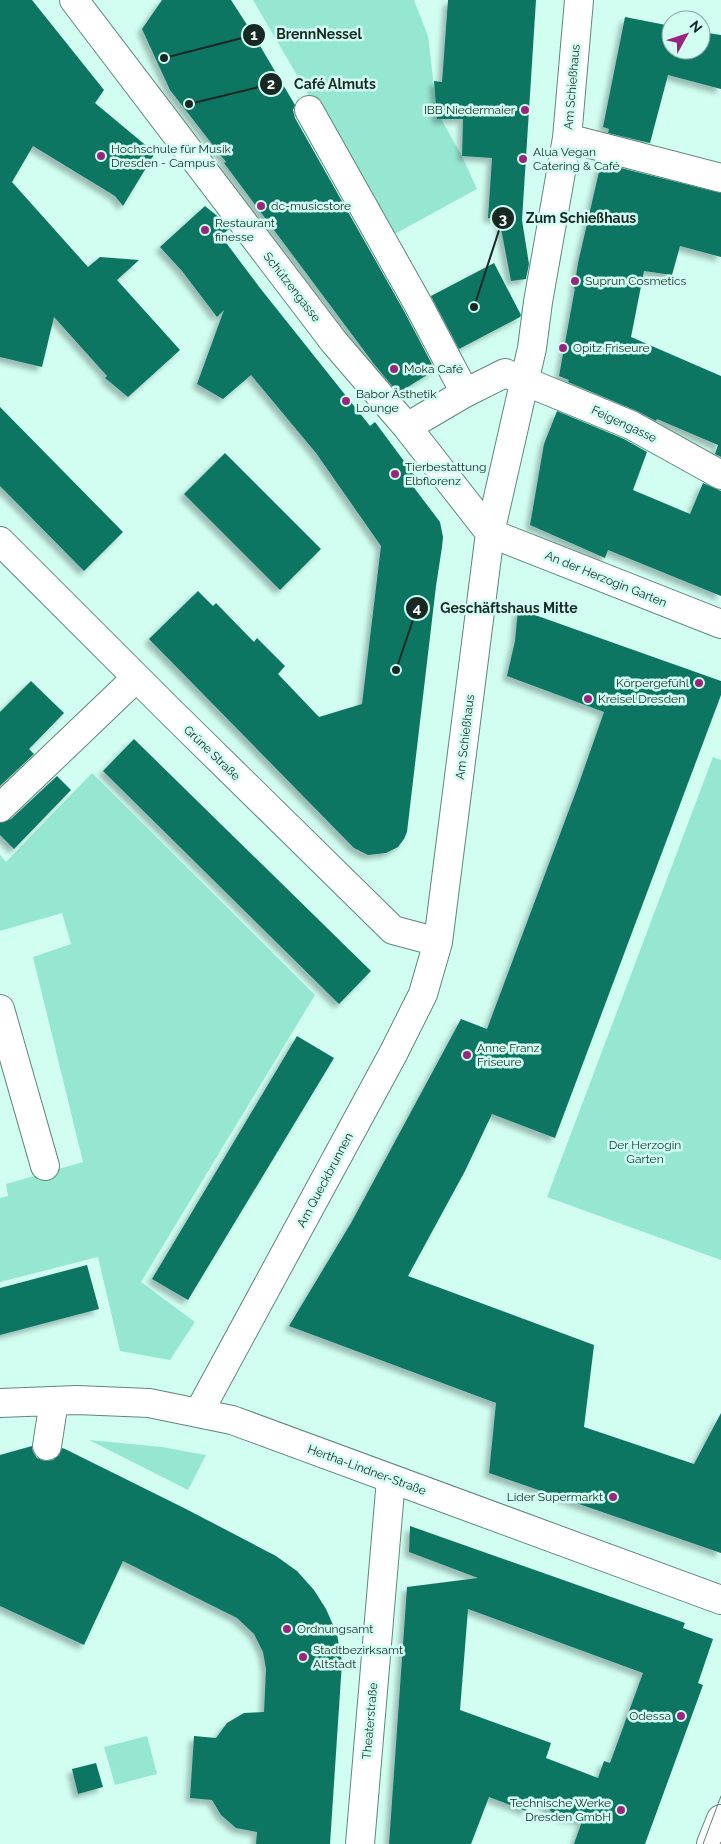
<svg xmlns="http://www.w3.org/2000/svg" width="721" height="1844" font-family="Raleway,sans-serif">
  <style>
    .green { fill: #96e7d2 }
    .building { fill: #0e7664; fill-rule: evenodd; filter: url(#shadow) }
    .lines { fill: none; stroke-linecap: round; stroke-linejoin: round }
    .minor-casing { stroke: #5e877c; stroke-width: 30 }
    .minor { stroke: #fff; stroke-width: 28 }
    .tram { stroke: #637f77; stroke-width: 1 }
    .poi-dot { fill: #9a2580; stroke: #d1fef1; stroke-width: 2 }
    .labels { text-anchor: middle; stroke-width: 5; stroke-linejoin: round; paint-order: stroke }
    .street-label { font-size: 12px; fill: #182924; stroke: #d1fef1 }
    .poi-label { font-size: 12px; fill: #182924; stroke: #d1fef1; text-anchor: start }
    .park-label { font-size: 12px; fill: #0b4237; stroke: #d1fef1 }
    .leader { fill: none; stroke: #182924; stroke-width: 2 }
    .callout-dot { fill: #182924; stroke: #d1fef1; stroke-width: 2 }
    .mark-label { font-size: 15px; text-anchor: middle; font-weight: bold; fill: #fff }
    .callout-label { font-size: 14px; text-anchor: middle; font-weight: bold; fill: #182924; stroke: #d1fef1; stroke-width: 5; stroke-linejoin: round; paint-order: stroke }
  </style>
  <defs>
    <filter id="shadow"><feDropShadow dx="-4.5" dy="4.5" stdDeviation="2.5" flood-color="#0004"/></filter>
  </defs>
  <rect width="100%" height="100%" fill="#d1fef1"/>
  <!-- green -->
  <path class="green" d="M253 0H414L428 36 437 112 462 156 477 189 391 236Z
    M713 757 721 760V1260L547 1197Z
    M92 773 315 995 141 1282 195 1322 170 1360 120 1351 98 1257 0 1282V1198L8 1196 6 1184 83 1162 33 957 71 944 62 913 0 931V855L6 862Z
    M89 1440 162 1447 206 1455 188 1490Z
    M147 1736 157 1774 115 1785 104 1747Z"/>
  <!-- building -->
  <path class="building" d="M0 0H32L104 90 95 103 155 153 123 206 115 196 33 146 12 182 88 267 100 257 139 260 117 280 180 350 128 397 105 378 107 376 54 317 42 367 0 357Z
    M162 0H231L253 34 295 105 293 110 295 118 404 311 435 370 398 393 374 364 224 163 226 162 170 90 142 29Z
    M448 0H536L522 220 529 264 526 279 511 281 499 218H488L492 158 462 156 463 119H437L434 81 442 82Z
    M625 17 671 26V50H701V32L721 35V89L668 75 650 143 608 133 609 129 603 127Z
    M601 163 721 193V257L680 246 672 275 644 271 631 337 721 376V457L715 454 718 445 657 419 656 421 637 411 568 382 569 380 559 376 575 288 574 289 578 263Z
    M205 206 221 219 229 229 221 236 260 288 370 426 375 422 418 480 412 485 440 522 443 537 442 547 436 586 407 832 404 839 398 847 386 853 368 855 354 848 149 639 198 591 213 606 216 603 254 642 257 638 285 666 278 674 319 717 362 704 381 546 316 453 251 375 223 399 197 384 224 310 217 317 182 271 160 247Z
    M494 263 521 315 520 317 459 349 431 296Z
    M0 407 123 532 84 571 0 486Z
    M557 411 624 439 647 452 633 490 690 514 703 483 721 491V596L608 550 605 558 530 525 544 444Z
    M225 453 321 549 280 590 184 494Z
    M518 609 721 681V695L555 1138 492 1114 465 1171 408 1276 594 1345 584 1427 694 1464 721 1413V1553L489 1473 496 1403 289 1326 351 1223 461 1019 487 1029 578 786 604 712 507 676 515 641Z
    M31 681 64 713 29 749 34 754 0 786V712Z
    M134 739 371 971 339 1004 103 771Z
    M57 776 71 790 14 849 0 835V823L11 819Z
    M297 1036 334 1058 188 1300 152 1279Z
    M87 1265 99 1309 0 1335V1288Z
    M32 1446 33 1452 37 1458 45 1461 53 1460 59 1455 62 1448 65 1449 186 1509 276 1556 297 1571 314 1590 326 1609 337 1634 342 1662 330 1844H256L257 1832 236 1828 221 1815 212 1800 190 1798 194 1736 216 1738 227 1723 244 1713 264 1712 266 1669 263 1652 254 1634 237 1618 123 1561 84 1645 0 1606V1455Z
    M410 1526 685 1623 683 1628 713 1639 698 1683 703 1685 645 1844H574L582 1821 557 1816 532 1796 526 1811 489 1797 471 1844H389L407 1587 478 1578 409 1552ZM468 1609 643 1673 610 1763 604 1761 598 1778 546 1758 551 1743 460 1710Z
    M96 1763 103 1787 78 1794 72 1769Z"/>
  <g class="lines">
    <defs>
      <path id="minor" d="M74 0 334 342 407 427 490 533 721 624
        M309 110 418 304 465 393
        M567 138 721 178
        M407 427 465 393 505 373 631 425 721 475
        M0 541 170 711 393 930 438 942
        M0 808 136 678
        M0 1009 45 1166
        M0 1403 77 1400 149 1403 232 1420 721 1600
        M199 1412 393 1054 423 994 438 942 490 533 532 348 538 302 567 138 579 0
        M47 1446 54 1401
        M360 1844 391 1479
        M711 1844 721 1819"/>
    </defs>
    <!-- minor casing -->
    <use href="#minor" class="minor-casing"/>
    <!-- minor -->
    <use href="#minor" class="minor"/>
    <!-- tram -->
    <path class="tram" d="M703 1844 721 1796
      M720 1844 721 1842"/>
  </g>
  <!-- markers -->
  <g class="poi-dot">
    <circle cx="525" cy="110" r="5"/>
    <circle cx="101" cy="156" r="5"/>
    <circle cx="523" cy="159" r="5"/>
    <circle cx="261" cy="206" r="5"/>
    <circle cx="205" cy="230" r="5"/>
    <circle cx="575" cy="281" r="5"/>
    <circle cx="563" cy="348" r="5"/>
    <circle cx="394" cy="369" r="5"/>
    <circle cx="346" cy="401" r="5"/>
    <circle cx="395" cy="474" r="5"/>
    <circle cx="699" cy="683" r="5"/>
    <circle cx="588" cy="699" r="5"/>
    <circle cx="467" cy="1055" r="5"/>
    <circle cx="613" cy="1497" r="5"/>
    <circle cx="287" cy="1629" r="5"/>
    <circle cx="303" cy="1657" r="5"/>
    <circle cx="681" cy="1716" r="5"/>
    <circle cx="621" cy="1810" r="5"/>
  </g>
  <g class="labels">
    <!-- street labels -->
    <g class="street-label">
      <text transform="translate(572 87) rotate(-85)" y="4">Am Schießhaus</text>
      <text transform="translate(292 287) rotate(52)" y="4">Schützengasse</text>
      <text transform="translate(624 424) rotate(25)" y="4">Feigengasse</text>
      <text transform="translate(606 579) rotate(22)" y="4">An der Herzogin Garten</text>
      <text transform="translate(465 737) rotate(-83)" y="4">Am Schießhaus</text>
      <text transform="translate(212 753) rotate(44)" y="4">Grüne Straße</text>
      <text transform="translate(325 1180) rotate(-62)" y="4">Am Queckbrunnen</text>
      <text transform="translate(367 1470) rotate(20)" y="4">Hertha-Lindner-Straße</text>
      <text transform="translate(370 1721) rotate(-85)" y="4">Theaterstraße</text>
    </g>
    <!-- poi labels -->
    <g class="poi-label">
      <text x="515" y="114" text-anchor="end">IBB Niedermaier</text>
      <text x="111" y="153">Hochschule für Musik<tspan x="111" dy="14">Dresden - Campus</tspan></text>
      <text x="533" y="156">Alua Vegan<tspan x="533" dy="14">Catering &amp; Café</tspan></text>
      <text x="271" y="210">dc-musicstore</text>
      <text x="215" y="227">Restaurant<tspan x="215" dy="14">finesse</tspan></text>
      <text x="585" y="285">Suprun Cosmetics</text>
      <text x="573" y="352">Opitz Friseure</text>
      <text x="404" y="373">Moka Café</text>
      <text x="356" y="398">Babor Ästhetik<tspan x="356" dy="14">Lounge</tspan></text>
      <text x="405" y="471">Tierbestattung<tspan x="405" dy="14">Elbflorenz</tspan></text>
      <text x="689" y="687" text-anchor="end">Körpergefühl</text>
      <text x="598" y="703">Kreisel Dresden</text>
      <text x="477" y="1052">Anne Franz<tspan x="477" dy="14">Friseure</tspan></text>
      <text x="603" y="1501" text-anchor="end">Lider Supermarkt</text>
      <text x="297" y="1633">Ordnungsamt</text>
      <text x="313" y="1654">Stadtbezirksamt<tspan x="313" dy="14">Altstadt</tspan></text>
      <text x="671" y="1720" text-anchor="end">Odessa</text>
      <text x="611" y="1807" text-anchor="end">Technische Werke<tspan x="611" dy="14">Dresden GmbH</tspan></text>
    </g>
    <!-- park labels -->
    <g class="park-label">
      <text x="645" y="1149">Der Herzogin<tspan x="645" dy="14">Garten</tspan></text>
    </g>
  </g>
  <!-- callouts -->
  <path class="leader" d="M164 58L254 35M189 104L271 84M474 307L503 218M396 670L417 608"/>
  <g class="callout-dot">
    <circle cx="164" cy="58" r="5"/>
    <circle cx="189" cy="104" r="5"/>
    <circle cx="474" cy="307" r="5"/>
    <circle cx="396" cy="670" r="5"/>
    <circle cx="254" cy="35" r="12"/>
    <circle cx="271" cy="84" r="12"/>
    <circle cx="503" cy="218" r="12"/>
    <circle cx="417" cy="608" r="12"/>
  </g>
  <g class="mark-label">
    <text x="254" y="40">1</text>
    <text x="271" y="89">2</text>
    <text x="503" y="224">3</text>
    <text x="417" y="613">4</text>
  </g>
  <g class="callout-label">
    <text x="319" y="39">BrennNessel</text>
    <text x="335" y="89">Café Almuts</text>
    <text x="581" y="223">Zum Schießhaus</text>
    <text x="509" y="613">Geschäftshaus Mitte</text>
  </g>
  <!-- north arrow -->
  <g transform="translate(686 35) rotate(50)"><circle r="24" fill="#d1fef1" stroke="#87a99f"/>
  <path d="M0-4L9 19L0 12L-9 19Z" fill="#9a2580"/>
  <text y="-8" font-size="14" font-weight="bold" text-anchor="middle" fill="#182924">N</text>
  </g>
</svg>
